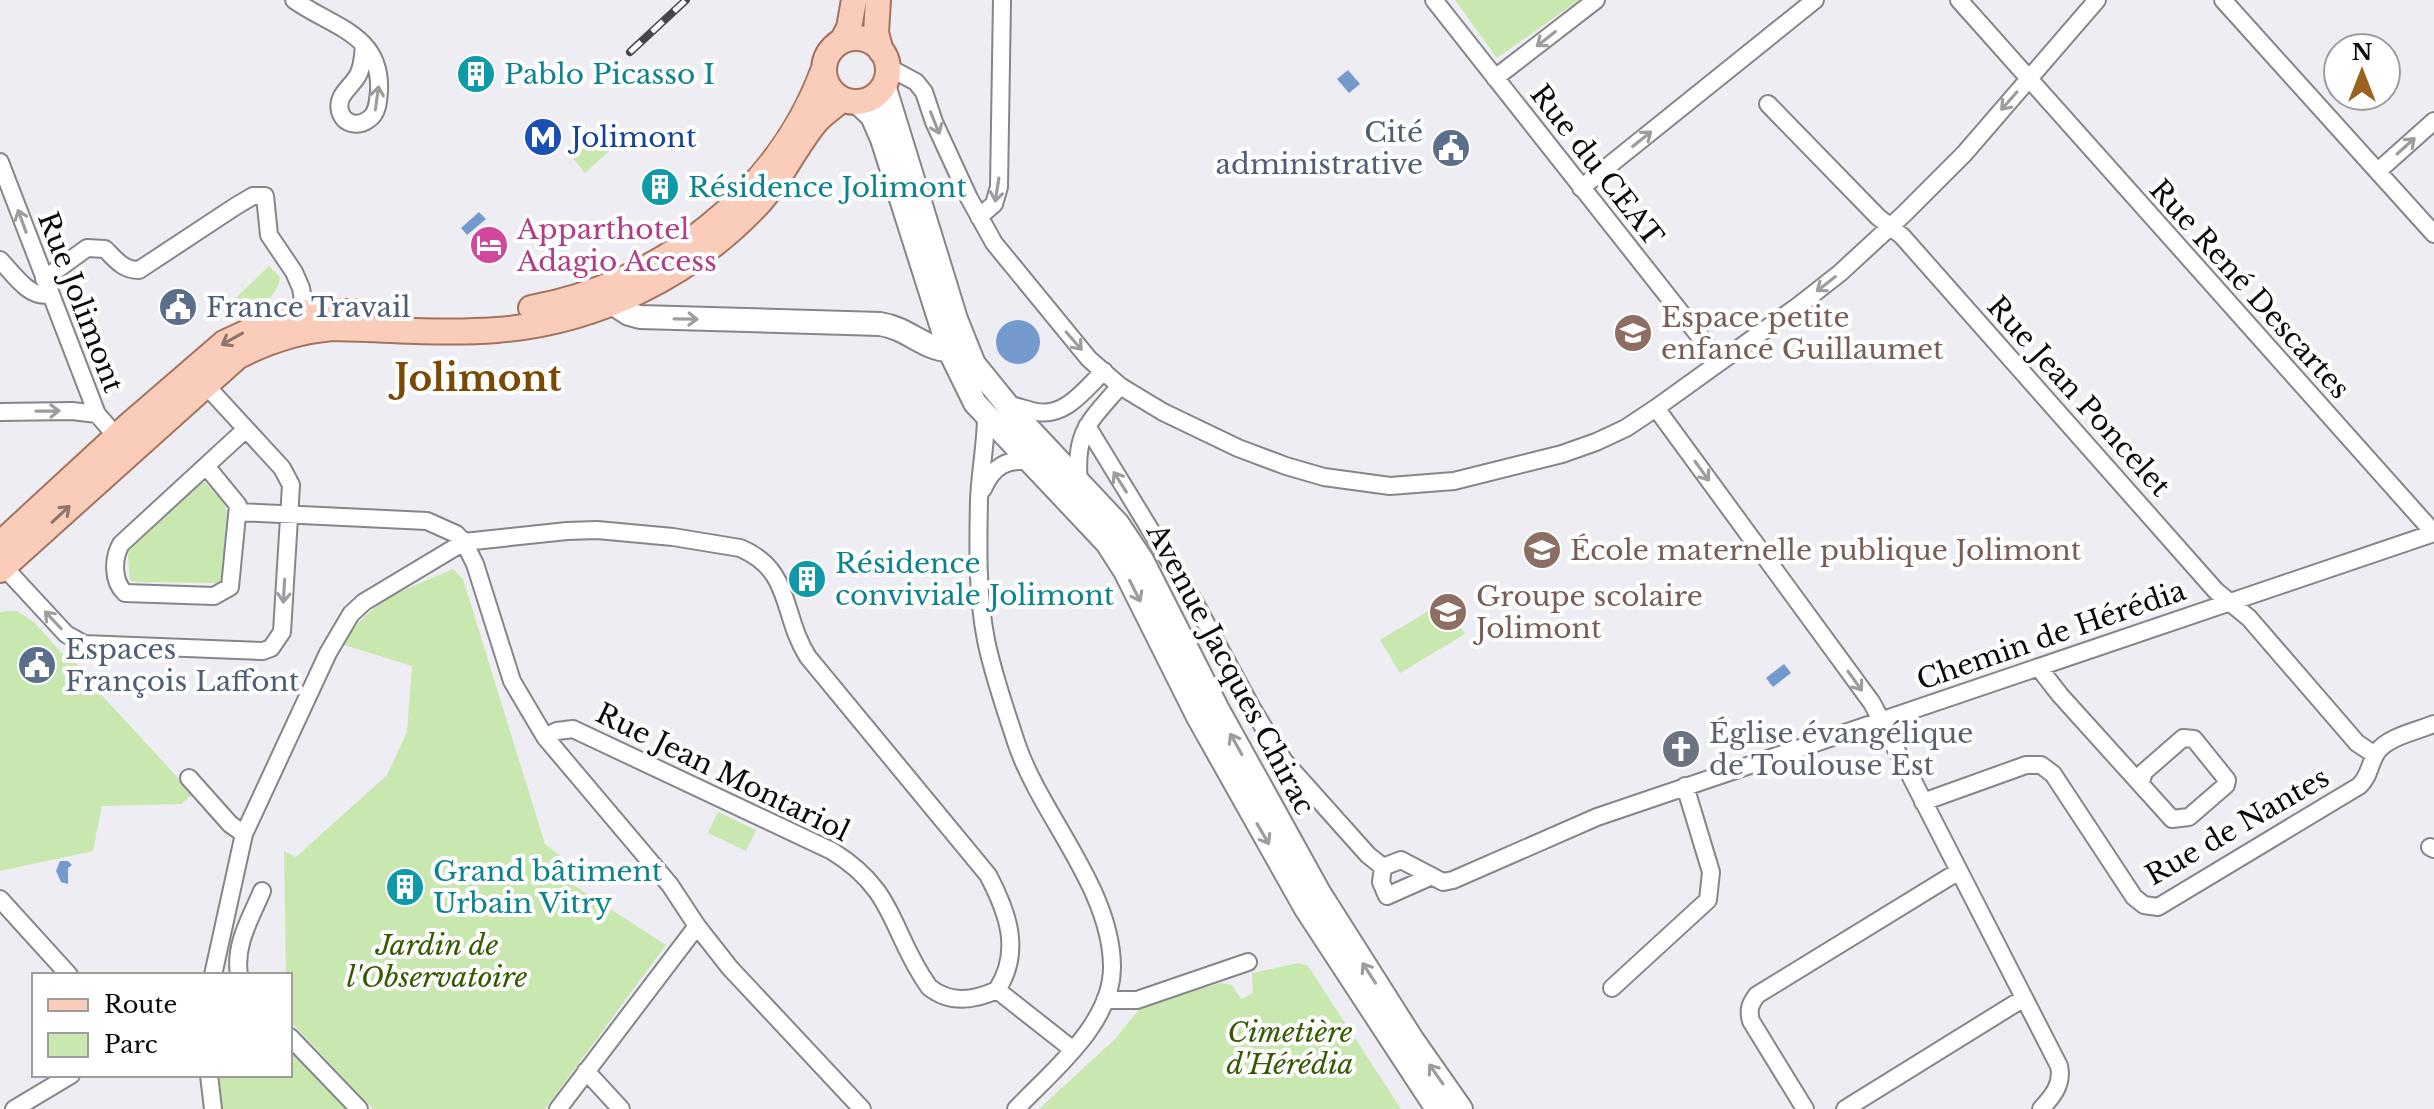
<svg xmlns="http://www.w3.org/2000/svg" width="2434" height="1109" font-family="'Libre Baskerville',serif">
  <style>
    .green { fill: #c8e8af }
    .water { fill: #749acd }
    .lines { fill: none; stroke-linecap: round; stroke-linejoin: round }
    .street-casing { stroke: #85858b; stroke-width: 20 }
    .secondary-casing { stroke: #85858b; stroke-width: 26 }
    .primary-casing { stroke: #a47360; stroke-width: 28 }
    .street { stroke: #fff; stroke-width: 16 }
    .secondary { stroke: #fff; stroke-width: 22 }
    .primary { stroke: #facdba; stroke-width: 24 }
    .rail-casing { stroke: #47474b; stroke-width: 8 }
    .rail { stroke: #fff; stroke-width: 5; stroke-dasharray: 15; stroke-linecap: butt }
    .oneway { stroke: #9d9d9e }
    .oneway2 { stroke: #8e766c }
    .labels { text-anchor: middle; stroke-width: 8; stroke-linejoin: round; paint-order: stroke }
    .culture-label { font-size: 28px; fill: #0d838f; stroke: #fff; text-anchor: start }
    .service-label { font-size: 28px; fill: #4e5e75; stroke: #fff; text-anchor: start }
    .transit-label { font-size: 28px; fill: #164399; stroke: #fff; text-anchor: start }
    .street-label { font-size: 28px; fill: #0b0b0d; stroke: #fff }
    .hotel-label { font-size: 28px; fill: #b23c85; stroke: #fff; text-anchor: start }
    .education-label { font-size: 28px; fill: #785e54; stroke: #fff; text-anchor: start }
    .worship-label { font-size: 28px; fill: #5b616d; stroke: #fff; text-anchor: start }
    .park-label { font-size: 28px; font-style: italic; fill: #345a00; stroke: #fff }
    .district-label { font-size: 36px; font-weight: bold; fill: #7c4904; stroke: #fff }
  </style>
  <rect width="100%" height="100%" fill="#ededf3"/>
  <!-- green -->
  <path class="green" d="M1455 0H1579L1497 58Z
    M602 130 616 145 585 173 572 157Z
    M269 266 280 277C277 306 243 311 220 321L217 316Z
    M205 482 224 503 227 511 222 577 219 583 136 582 130 580 128 556 130 547 201 483Z
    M453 569 463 579 545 844 567 861 558 875 666 945 545 1109H373L290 1021V975H286L284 851 296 857 387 775 407 732 412 666 344 645C367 599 409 589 453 569Z
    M1445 601 1465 634 1400 673 1380 640Z
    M7 611H17L34 622 68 660 75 662 85 673 84 676 193 794 181 804 102 806 93 851 0 871V612Z
    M718 812 756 830 746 851 708 833Z
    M1299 963 1308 966 1401 1109H1039L1115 1039 1141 1007 1221 983 1232 985 1241 999 1253 993 1252 973Z
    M290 1046 349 1109H218L215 1075H290Z"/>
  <!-- water -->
  <path class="water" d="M1348 70 1360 84 1349 93 1337 79Z
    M479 212 486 219 467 235 461 228Z
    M996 342a22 22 0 1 1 44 0a22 22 0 1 1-44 0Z
    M1784 664 1791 673 1773 687 1766 678Z
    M60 861H68L72 865 68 868V884L61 882 56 871Z"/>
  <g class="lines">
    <defs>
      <path id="street" d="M294 0C332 27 382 34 379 91 378 101 378 113 369 119 359 127 344 125 340 111 336 95 351 88 358 75 363 66 363 55 364 45
        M1434 0 1719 361
        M1959 0 2434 533
        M2223 0 2434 234
        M888 67 916 82 924 92 934 122 969 198 994 243 1089 359 1120 386 1163 412 1238 448 1286 466 1324 477 1390 486 1454 481 1562 454 1596 442 1626 428 1656 408 1798 306 1840 273 1904 214 1964 154 2097 0
        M1495 78 1596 0
        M1768 104 1878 217 1902 236 2216 591 2249 618 2357 743 2375 755
        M0 162 97 414 123 444
        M2378 171 2434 121
        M1581 188 1815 0
        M979 217 994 204 999 187 1002 0
        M0 260C13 273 29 299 49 294
        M44 279 87 248 105 249C116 260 123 270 139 270L236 206 253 196H265L269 235 294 272 301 288 305 312
        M1006 404C1016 406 1027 410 1037 412 1066 417 1086 388 1104 371
        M1656 408 1872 703 1899 755
        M0 412 72 411 97 414
        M986 416C986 444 980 472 979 500 978 546 977 594 986 640 993 675 1006 711 1017 745 1042 817 1111 888 1112 966 1113 1023 1052 1071 1016 1109
        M1087 426 1195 603 1253 710 1284 761 1368 855 1383 867
        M206 466 238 505 230 587 214 596 125 593C112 581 113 558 121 544L246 429
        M1079 483C1074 432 1089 422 1120 386
        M983 489C993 466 1007 458 1032 462
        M239 512 427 521 456 534 464 542 475 564 512 681 545 737 670 885 697 926 730 968 862 1109
        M4 567 66 634 84 644 263 651 271 648 282 632 291 485 282 468 201 380
        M2039 668 2060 695 2172 819 2189 817 2226 785 2227 780 2194 739 2183 738 2144 772 2141 782
        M545 737 557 731 573 729 832 851C897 891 890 932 929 987 950 1004 973 1001 997 990
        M1910 775 2059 1066C2063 1084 2053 1096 2041 1109
        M189 778 230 824 244 834
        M1923 802 2026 765H2041L2053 774 2134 897 2144 905 2158 907 2359 786C2370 776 2369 764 2377 752 2387 737 2417 731 2434 724
        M2430 847 2434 849
        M1432 876 1387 896 1381 882 1383 867 1401 860 1443 882 1453 880 1597 817 2434 533
        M0 899 69 975
        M213 975 244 834 328 653 351 614 364 602 464 542 567 531 597 530 673 537 740 548C793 570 781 615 808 657L988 875C1008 913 1022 951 997 990L1072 1049
        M239 975C234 944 251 918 262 891
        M1612 988 1708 900 1711 872 1685 786
        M1105 1000H1137L1248 962
        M290 1037 359 1109
        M586 1071 621 1109
        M209 1075 213 1109
        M14 1109 71 1075
        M558 1109 697 926
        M1805 1109 1751 1021C1748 1010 1750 1004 1757 995L1959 871
        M1845 1109 2024 998"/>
      <path id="secondary" d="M884 85 956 319 974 364 1013 412 1118 524 1142 560 1217 708 1320 894 1412 1039 1461 1109
        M857 102 872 116 882 139 949 350 975 403 1107 543 1125 571 1198 717 1306 909 1437 1109
        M612 303 629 314 640 317 880 324C908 328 925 350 949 350"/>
      <path id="primary" d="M878 0 876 33 881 51
        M824 70a32 32 0 1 1 64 0a32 32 0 1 1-64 0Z
        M842 41 849 28 854 0
        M531 308C659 285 777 195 823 71
        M0 544 129 425 224 343 278 318 305 312H354
        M0 570 237 357C267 341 298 331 332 328 387 329 442 334 497 330 596 322 691 276 759 203 781 179 794 149 815 123 822 114 834 107 842 99"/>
    </defs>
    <!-- street casing -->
    <use href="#street" class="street-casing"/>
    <!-- secondary casing -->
    <use href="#secondary" class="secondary-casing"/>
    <!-- primary casing -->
    <use href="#primary" class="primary-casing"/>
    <!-- street -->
    <use href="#street" class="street"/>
    <!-- secondary -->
    <use href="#secondary" class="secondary"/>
    <!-- primary -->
    <use href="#primary" class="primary"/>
    <defs>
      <path id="rail" d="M630 52 686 0"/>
    </defs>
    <!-- rail casing -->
    <use href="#rail" class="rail-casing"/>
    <!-- rail -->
    <use href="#rail" class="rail"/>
  </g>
  <!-- one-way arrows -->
  <defs><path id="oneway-shaft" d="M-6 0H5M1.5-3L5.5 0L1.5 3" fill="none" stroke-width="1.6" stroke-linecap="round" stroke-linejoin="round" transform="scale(2)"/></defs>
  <g class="oneway">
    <use href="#oneway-shaft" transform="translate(1546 39) rotate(142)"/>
    <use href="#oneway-shaft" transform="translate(377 98) rotate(-82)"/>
    <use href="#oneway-shaft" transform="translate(2009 101) rotate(131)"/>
    <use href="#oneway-shaft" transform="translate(935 123) rotate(68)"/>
    <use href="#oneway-shaft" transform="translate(1642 139) rotate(-39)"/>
    <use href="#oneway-shaft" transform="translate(2406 146) rotate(-42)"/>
    <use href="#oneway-shaft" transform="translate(997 190) rotate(99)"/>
    <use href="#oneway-shaft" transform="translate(22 221) rotate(-110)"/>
    <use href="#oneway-shaft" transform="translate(1826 284) rotate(142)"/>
    <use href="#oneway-shaft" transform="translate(686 319) rotate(1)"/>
    <use href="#oneway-shaft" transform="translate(1074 341) rotate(49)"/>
    <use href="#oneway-shaft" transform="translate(48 411) rotate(-1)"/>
    <use href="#oneway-shaft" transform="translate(1702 471) rotate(54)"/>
    <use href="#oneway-shaft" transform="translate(1120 482) rotate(-122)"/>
    <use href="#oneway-shaft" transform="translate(284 591) rotate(93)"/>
    <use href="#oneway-shaft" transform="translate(1135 591) rotate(63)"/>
    <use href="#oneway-shaft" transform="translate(53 620) rotate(-133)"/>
    <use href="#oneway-shaft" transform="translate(1855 681) rotate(54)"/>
    <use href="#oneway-shaft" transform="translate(1236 744) rotate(-119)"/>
    <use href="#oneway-shaft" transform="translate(1263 834) rotate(60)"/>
    <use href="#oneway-shaft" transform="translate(1369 973) rotate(-123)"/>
    <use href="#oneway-shaft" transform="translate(1436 1074) rotate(-125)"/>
  </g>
  <g class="oneway2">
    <use href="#oneway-shaft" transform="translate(232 339) rotate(151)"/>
    <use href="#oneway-shaft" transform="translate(61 514) rotate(-43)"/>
  </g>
  <!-- icons -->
  <defs>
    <symbol id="building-disc" viewBox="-11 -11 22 22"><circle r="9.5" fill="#0f9aa8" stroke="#fff"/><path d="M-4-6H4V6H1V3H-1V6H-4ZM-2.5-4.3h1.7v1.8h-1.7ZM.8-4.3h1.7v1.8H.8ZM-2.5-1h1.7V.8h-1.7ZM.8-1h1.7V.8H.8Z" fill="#fff"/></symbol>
    <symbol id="metro-disc" viewBox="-11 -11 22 22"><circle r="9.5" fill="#1a4fb4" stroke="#fff"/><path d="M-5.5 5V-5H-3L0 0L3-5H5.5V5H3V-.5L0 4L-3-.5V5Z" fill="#fff"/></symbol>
    <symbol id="civic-disc" viewBox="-11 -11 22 22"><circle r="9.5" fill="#5c6f8a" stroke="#fff"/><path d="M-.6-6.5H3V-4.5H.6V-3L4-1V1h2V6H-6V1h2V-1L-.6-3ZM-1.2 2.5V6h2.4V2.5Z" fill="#fff"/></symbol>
    <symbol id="hotel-disc" viewBox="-11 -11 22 22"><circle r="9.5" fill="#d1479c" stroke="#fff"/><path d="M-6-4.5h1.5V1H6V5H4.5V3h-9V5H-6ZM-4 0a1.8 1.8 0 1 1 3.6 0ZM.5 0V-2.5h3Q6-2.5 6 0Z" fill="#fff"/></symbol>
    <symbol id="school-disc" viewBox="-11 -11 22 22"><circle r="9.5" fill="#8d6e63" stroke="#fff"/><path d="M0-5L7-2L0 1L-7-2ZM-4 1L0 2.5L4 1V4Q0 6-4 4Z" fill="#fff"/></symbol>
    <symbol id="church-disc" viewBox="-11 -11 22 22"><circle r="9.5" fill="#6b7280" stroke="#fff"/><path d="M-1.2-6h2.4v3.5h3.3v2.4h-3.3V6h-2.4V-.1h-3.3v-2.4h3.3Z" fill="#fff"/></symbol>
  </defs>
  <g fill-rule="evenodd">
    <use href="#building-disc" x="454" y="52" width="44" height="44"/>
    <use href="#metro-disc" x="521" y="115" width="44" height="44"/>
    <use href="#civic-disc" x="1429" y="126" width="44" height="44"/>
    <use href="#building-disc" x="638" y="165" width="44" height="44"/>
    <use href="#hotel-disc" x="467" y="223" width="44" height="44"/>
    <use href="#civic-disc" x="156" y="285" width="44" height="44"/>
    <use href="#school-disc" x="1611" y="311" width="44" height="44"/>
    <use href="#school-disc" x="1520" y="528" width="44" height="44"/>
    <use href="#building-disc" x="785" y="557" width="44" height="44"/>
    <use href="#school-disc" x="1426" y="590" width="44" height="44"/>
    <use href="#civic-disc" x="15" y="643" width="44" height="44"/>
    <use href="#church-disc" x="1659" y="727" width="44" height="44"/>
    <use href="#building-disc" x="383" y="865" width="44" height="44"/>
  </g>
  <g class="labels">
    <!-- culture labels -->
    <g class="culture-label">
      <text x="504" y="84">Pablo Picasso I</text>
      <text x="688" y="197">Résidence Jolimont</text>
      <text x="835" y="573">Résidence<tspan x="835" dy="32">conviviale Jolimont</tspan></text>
      <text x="433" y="881">Grand bâtiment<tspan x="433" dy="32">Urbain Vitry</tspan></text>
    </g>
    <!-- service labels -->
    <g class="service-label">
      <text x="1423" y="142" text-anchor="end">Cité<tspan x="1423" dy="32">administrative</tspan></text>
      <text x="206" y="317">France Travail</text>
      <text x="65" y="659">Espaces<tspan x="65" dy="32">François Laffont</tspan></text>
    </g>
    <!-- transit labels -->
    <g class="transit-label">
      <text x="571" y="147">Jolimont</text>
    </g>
    <!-- street labels -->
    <g class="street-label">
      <text transform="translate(1597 165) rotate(52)" y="10">Rue du CEAT</text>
      <text transform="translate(2250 289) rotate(48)" y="10">Rue René Descartes</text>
      <text transform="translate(81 302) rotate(69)" y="10">Rue Jolimont</text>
      <text transform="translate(2079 396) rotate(48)" y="10">Rue Jean Poncelet</text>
      <text transform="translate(2051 635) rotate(-19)" y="10">Chemin de Hérédia</text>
      <text transform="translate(1231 669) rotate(62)" y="10">Avenue Jacques Chirac</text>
      <text transform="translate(723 772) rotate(26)" y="10">Rue Jean Montariol</text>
      <text transform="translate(2237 826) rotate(-30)" y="10">Rue de Nantes</text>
    </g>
    <!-- hotel labels -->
    <g class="hotel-label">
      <text x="517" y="239">Apparthotel<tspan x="517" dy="32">Adagio Access</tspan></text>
    </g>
    <!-- education labels -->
    <g class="education-label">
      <text x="1661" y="327">Espace petite<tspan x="1661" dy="32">enfance Guillaumet</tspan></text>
      <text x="1570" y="560">École maternelle publique Jolimont</text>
      <text x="1476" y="606">Groupe scolaire<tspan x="1476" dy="32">Jolimont</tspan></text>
    </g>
    <!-- worship labels -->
    <g class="worship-label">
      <text x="1709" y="743">Église évangélique<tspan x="1709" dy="32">de Toulouse Est</tspan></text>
    </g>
    <!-- park labels -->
    <g class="park-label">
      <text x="437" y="955">Jardin de<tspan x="437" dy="32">l'Observatoire</tspan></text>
      <text x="1290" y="1042">Cimetière<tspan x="1290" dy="32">d'Hérédia</tspan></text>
    </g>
    <!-- district labels -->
    <g class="district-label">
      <text x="478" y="391">Jolimont</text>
    </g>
  </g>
  <!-- legend -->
  <rect x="32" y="973" width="260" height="104" fill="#ffffff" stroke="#9d9d9e" stroke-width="2"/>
  <rect x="48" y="999" width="40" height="12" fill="#facdba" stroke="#9d9d9e" stroke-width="2"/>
  <text x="104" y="1013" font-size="24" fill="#0b0b0d">Route</text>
  <rect x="48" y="1033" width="40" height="24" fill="#c8e8af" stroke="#9d9d9e" stroke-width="2"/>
  <text x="104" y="1053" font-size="24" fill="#0b0b0d">Parc</text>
  <!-- north arrow -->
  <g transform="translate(2362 72)"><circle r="38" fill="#ffffff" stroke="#9d9d9e" stroke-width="2"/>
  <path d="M0-6L14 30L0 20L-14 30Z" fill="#9b621f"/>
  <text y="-12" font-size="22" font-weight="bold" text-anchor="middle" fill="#0b0b0d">N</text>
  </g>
</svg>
